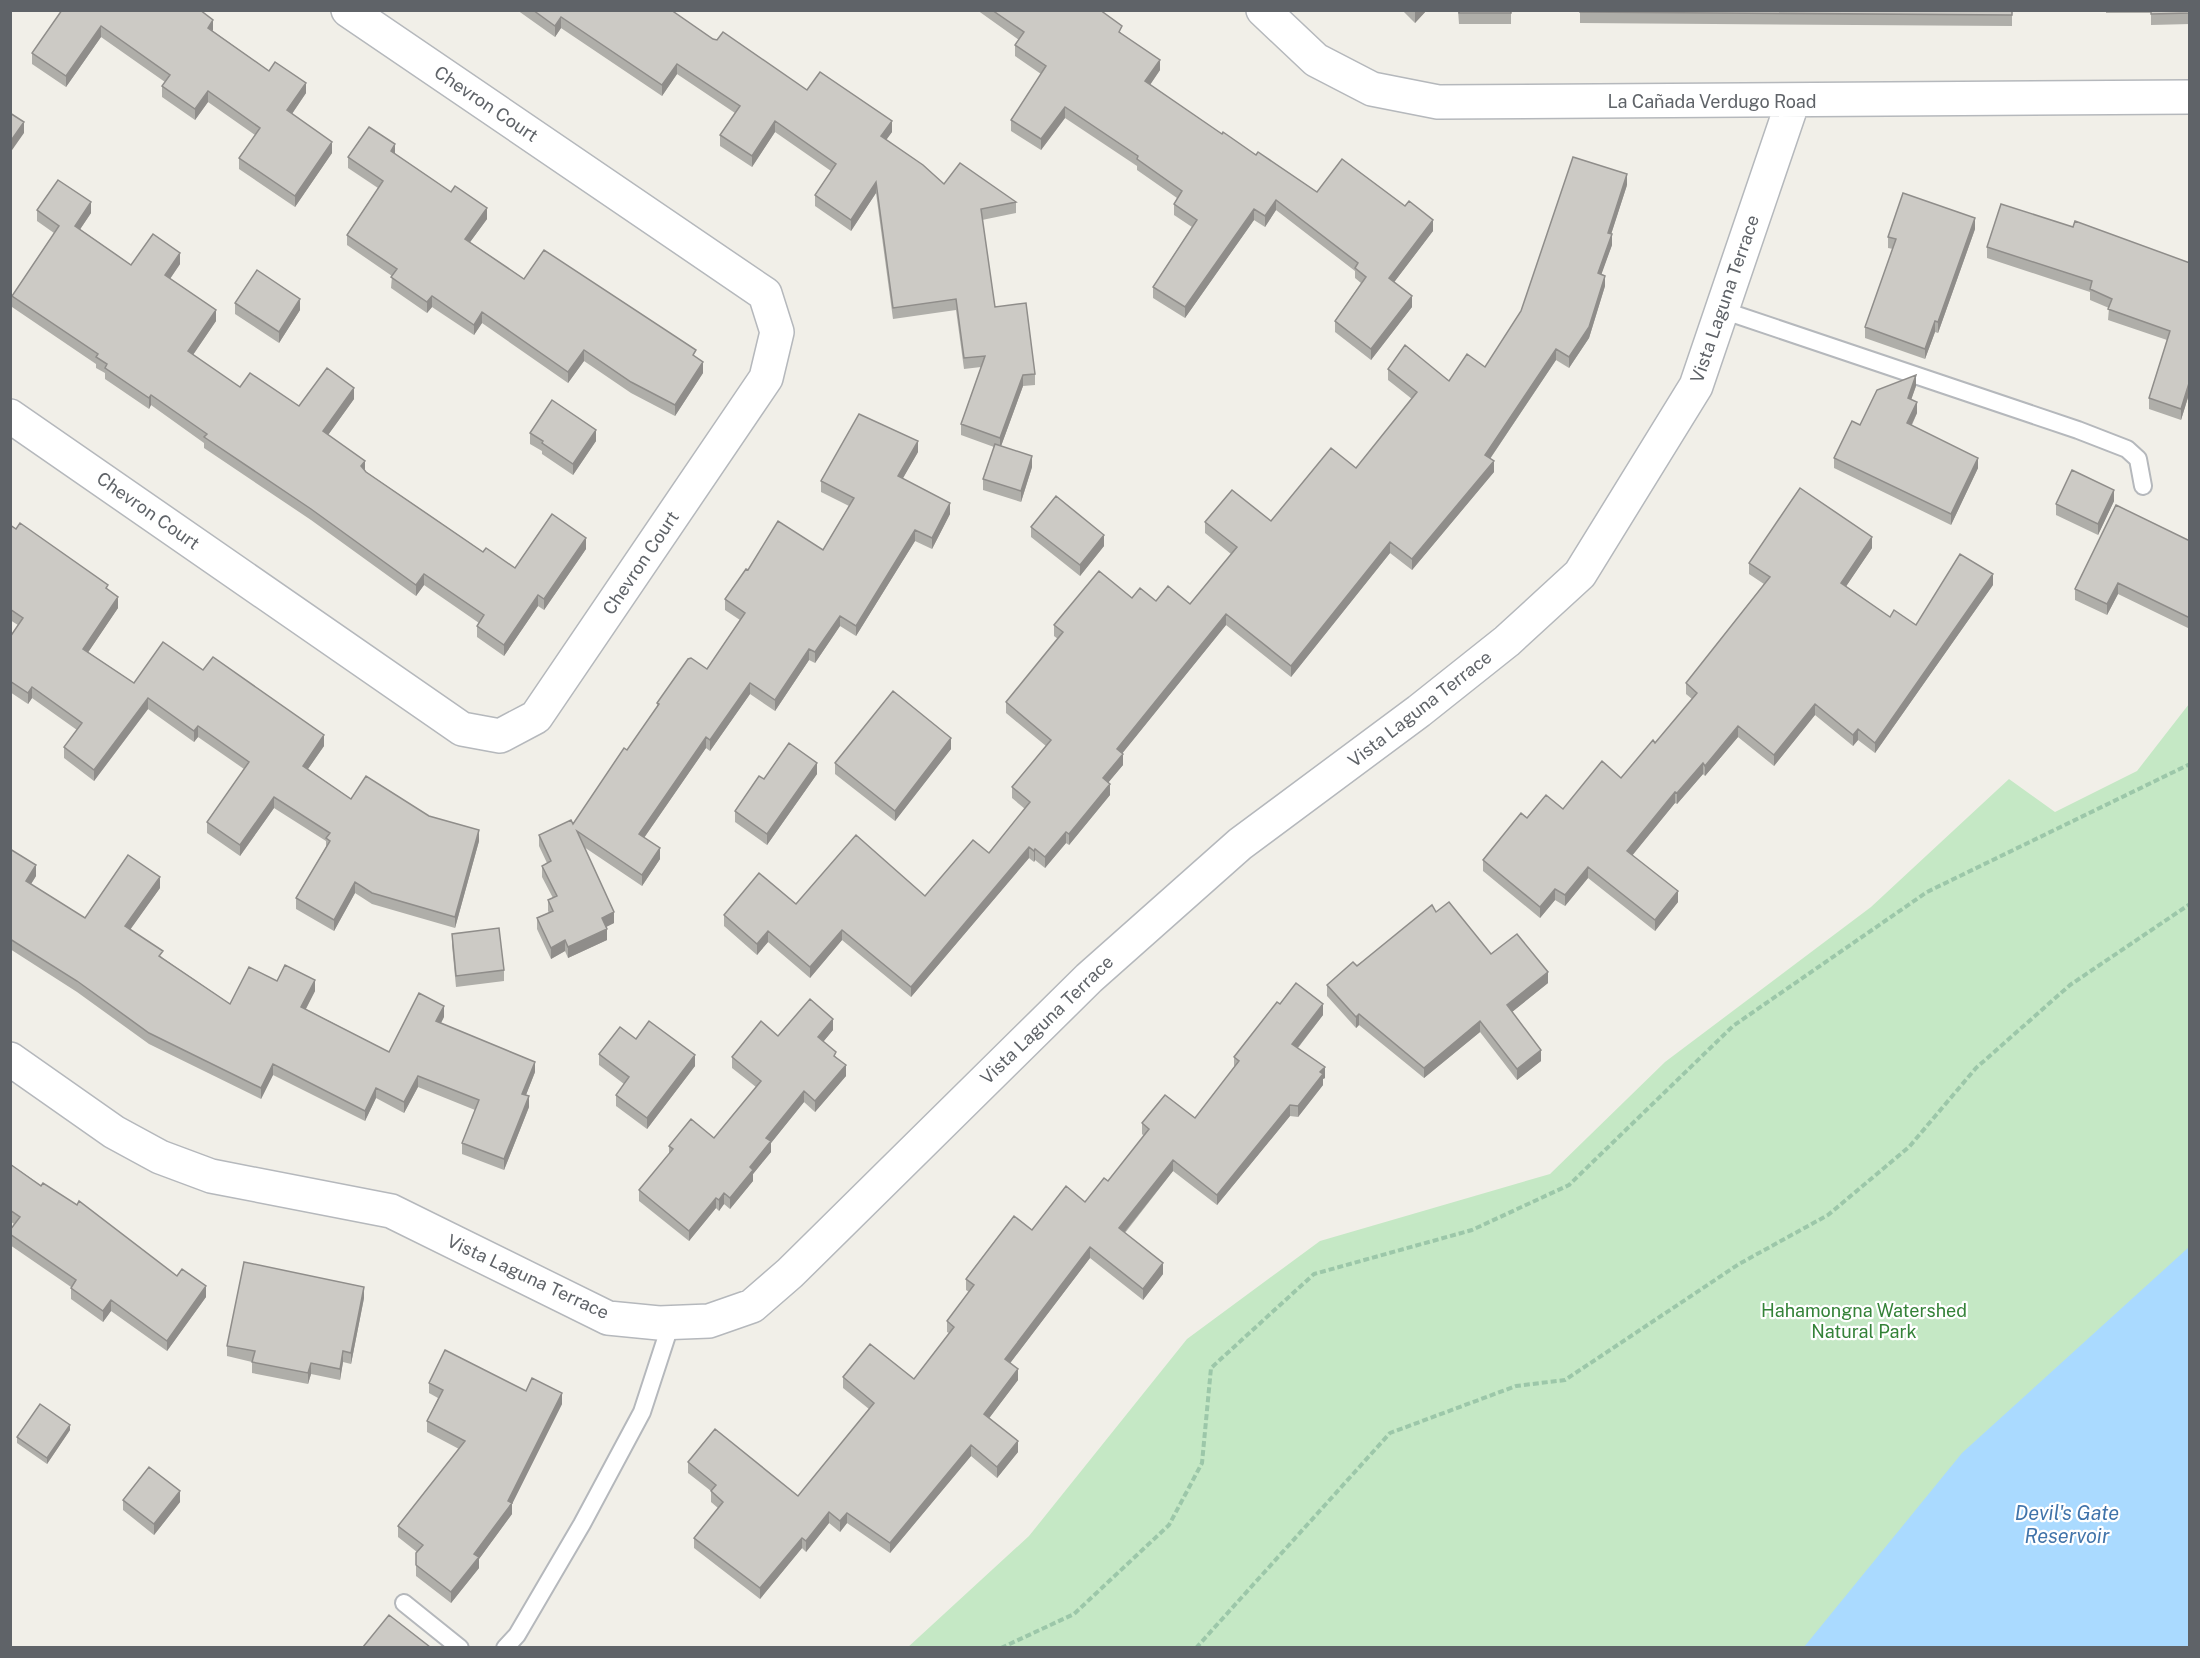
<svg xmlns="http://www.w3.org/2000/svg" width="2200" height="1658" font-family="'Public Sans',sans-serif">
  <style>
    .green { fill: #c5e8c5 }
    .water { fill: #aadaff }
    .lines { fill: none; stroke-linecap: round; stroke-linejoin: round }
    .lane-casing { stroke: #b5b8bc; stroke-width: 20 }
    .street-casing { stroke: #b5b8bc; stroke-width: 36 }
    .path { stroke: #9cc7a9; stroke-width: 4; stroke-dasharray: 6 3; stroke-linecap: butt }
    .lane { stroke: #fff; stroke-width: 16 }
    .street { stroke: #fff; stroke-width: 33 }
    .wall { fill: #afaea9 }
    .shaded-wall { fill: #8f8d8a }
    .building { fill: #cccac5; stroke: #8f8d8a; stroke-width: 1.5 }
    .labels { text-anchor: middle; stroke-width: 4.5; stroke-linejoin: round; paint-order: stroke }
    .street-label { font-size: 18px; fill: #5f6368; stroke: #fff }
    .park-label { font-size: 18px; fill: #348238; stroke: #fff }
    .water-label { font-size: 20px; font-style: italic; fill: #4174aa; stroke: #fff }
  </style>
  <rect width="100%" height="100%" fill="#f1efe8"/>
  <!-- green -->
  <path class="green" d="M2189 704V1647L907 1648 1029 1536 1187 1339 1320 1241 1550 1174 1665 1062 1871 907 2009 779 2055 812 2137 771Z"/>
  <!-- water -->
  <path class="water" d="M2189 1247V1647H1804L1962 1453Z"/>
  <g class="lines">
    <defs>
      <path id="lane" d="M1722 310 2078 430 2127 449 2138 459 2143 486
        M404 1603 460 1648
        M505 1648 517 1635 582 1524 642 1412 671 1323"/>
      <path id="street" d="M1263 10 1316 60 1372 89 1438 102 2190 97
        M10 416 462 729 500 736 536 717 766 378 777 332 765 294 348 10
        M10 1059 114 1132 160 1157 211 1176 391 1211 608 1318 659 1323 709 1321 752 1306 790 1273 1089 978 1240 844 1419 711 1507 641 1580 574 1696 386 1793 101"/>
    </defs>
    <!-- lane casing -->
    <use href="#lane" class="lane-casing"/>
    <!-- street casing -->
    <use href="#street" class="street-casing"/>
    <!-- path -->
    <path class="path" d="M1001 1648 1074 1614 1169 1525 1202 1463 1211 1368 1314 1274 1472 1230 1569 1185 1733 1026 1927 892 2190 764
      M1196 1648 1390 1433 1516 1386 1565 1380 1739 1264 1828 1215 1909 1147 1976 1068 2070 985 2190 904"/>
    <!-- lane -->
    <use href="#lane" class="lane"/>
    <!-- street -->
    <use href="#street" class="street"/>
  </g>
  <!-- wall -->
  <path class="wall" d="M62 10 213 31 269 71 306 93 292 114 332 153 295 207 239 169V158L255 135 208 102 195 120 162 97V86L165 82 101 37 66 87 32 64V53Z
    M517 10H671L713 39 807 90 892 132 886 140 944 184 1016 202V213L982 220 995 307 1035 374V385L1023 386 1001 446 1032 467 1021 502 983 490V479L994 447 961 435V424L981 367 964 369 956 310 893 319 876 193 851 231 815 206V195L831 171 775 132 752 167 720 146V135L735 113 677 74 662 96 561 28 555 37Z
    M977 10H1100L1122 34 1160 70 1150 85 1222 134 1317 192 1433 231 1394 282 1412 307 1371 360 1335 332V321L1361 283 1355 278V271L1276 210 1265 227 1254 220 1185 318 1153 298V287L1192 227 1174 215V204L1177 198 1137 170V166L1065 118 1041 150 1011 131V120L1041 74 1015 56V45L1019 40Z
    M1402 10H1427L1415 23Z
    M1458 10H2012V26L1580 23V12H1511V24H1459Z
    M2106 10H2190V24L2151 25V13H2106Z
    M395 154 487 219 470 242 524 279 696 357 703 373 675 416 631 393 584 361 568 383 482 323 474 335 432 307 427 313 391 288 392 276 347 245V235L378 188 348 168V157Z
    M1627 185 1611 234 1612 245 1601 274 1605 286 1589 338 1569 368 1556 360 1490 459 1494 472 1412 570 1390 553 1291 677 1226 625 1122 753 1123 765 1108 782 1110 795 1069 845 1066 843 1045 868 1035 860 1034 862 1029 858 911 997 842 940 810 978 768 942 757 955 724 926V915L796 904 925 896 989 853 1025 809 1012 798V787L1046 746 1006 713V702L1058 639 1054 636V625L1132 598 1190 604 1231 554 1205 533V522L1271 521 1356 468 1412 399 1388 380V369L1449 381 1485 367Z
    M37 210 91 213 80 229 131 265 180 264 170 279 216 321 193 355 240 387 299 406 354 399 328 435 365 471 483 552 515 568 586 549 544 610 538 606 504 656 477 637V626L479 623 424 585 416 596 311 520 204 448V443L151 405 149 409 105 379V373L96 368V364L12 307V296L54 233 37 221Z
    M2073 227 2190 263V391L2181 420 2149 409V398L2167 340 2108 320 2109 308 2090 300V292L1987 258V247Z
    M1975 229 1938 333 1935 332 1925 359 1865 338V327L1893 249 1888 248V237Z
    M235 303 300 310 279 343 235 314Z
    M1916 386 1911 399 1917 413 1912 425 1978 468 1951 525 1834 468V458Z
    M530 433 596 441 573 475 542 454V451L530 444Z
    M918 452 902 479 950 514 932 549 915 541 856 636 840 626 815 663 809 660 775 711 750 694 710 751 706 748 644 838 660 859 642 886 584 847 614 923 606 927 607 940 568 958 565 951 551 959 537 929V918L549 913 548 911V900L553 898 542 877V866L547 863 539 846V835L573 824 627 750 657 707V703L707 669 740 620 725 610V599L748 570 823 550 849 506 821 492V481Z
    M2114 501 2098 535 2056 515V504Z
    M10 525 108 590 118 608 88 652 134 683 203 670 324 746 308 769 351 799 429 816 479 841 455 928 372 904 355 893 334 931 296 909V898L326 847V841L274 808 240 856 207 833V822L244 769 198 737 194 742 148 709 94 781 64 758V747L77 730 32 698 28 704 10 692V637L18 625 10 620Z
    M1031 527 1104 546 1080 576 1031 537Z
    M2190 541V629L2118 594 2107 615 2075 600V589Z
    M1872 548 1846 586 1890 617 1916 625 1993 585 1875 753 1858 740 1853 746 1815 715 1774 766 1738 737 1705 776 1703 774 1677 804 1675 803 1632 855 1678 902 1655 931 1588 878 1565 906 1555 900 1540 918 1483 871V860L1527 818 1563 809 1621 778 1655 743 1692 699 1686 694V683L1764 584 1749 574V563Z
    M951 749 895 821 835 774V763Z
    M817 774 767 845 735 822V811L764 779Z
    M10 849 36 876 31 884 85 918 160 888 130 929 163 958 230 1004 277 981 315 991 306 1009 389 1052 444 1017 441 1023 535 1072 526 1095 529 1107 504 1170 462 1154V1143L475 1110 418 1087 404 1113 376 1098 365 1121 273 1075 261 1099 149 1044 77 992 10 949Z
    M1436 912 1491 954 1548 983 1512 1012 1541 1061 1517 1080 1480 1032 1424 1078 1359 1025 1356 1028 1327 996V985Z
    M452 934 504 970V981L456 987 452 945Z
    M1280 1004 1323 1015 1298 1048 1325 1078 1323 1079V1085L1298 1117 1290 1116 1217 1205 1173 1171 1125 1233 1163 1274 1143 1300 1090 1258 1010 1363 1018 1380 989 1418 1018 1452 997 1478 971 1456 890 1553 847 1523 840 1532 829 1523 806 1552 802 1548 760 1599 694 1548V1538L718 1508 711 1502V1491L688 1473V1462L798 1496 869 1409 843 1388V1377L914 1379 949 1333 947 1332V1321L969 1292 966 1290V1279L1032 1230 1085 1202 1108 1181 1144 1136 1142 1134V1123L1195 1118 1234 1068V1057Z
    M833 1030 823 1042 836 1057 846 1076 815 1112 804 1102 771 1143V1152L753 1174V1181L730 1209 724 1204 719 1211 716 1208 689 1241 639 1201V1190L669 1154V1146L714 1138 756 1087 732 1068V1057L778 1036Z
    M636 1039 695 1066 647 1129 616 1106V1095L624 1084 599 1065V1054Z
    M10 1164 206 1297 167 1351 111 1311 103 1322 71 1299V1287L10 1245V1230L14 1224 10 1221Z
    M364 1298 351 1364 343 1362 340 1380 311 1374 308 1384 252 1373V1362L227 1356V1346Z
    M429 1383 526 1391 562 1404 512 1504V1514L479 1559V1568L451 1603 416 1576V1553L417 1552 398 1537V1526L459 1449 427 1432V1421L438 1398 429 1393Z
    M70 1430 47 1464 17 1443V1437Z
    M123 1500 180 1502 154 1535 123 1510Z"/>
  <!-- shaded-wall -->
  <path class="shaded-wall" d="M1416 10H1427L1415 23V12Z
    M561 17V28L555 37V26Z
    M213 20V31L208 28Z
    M101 26V37L66 87V76Z
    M1160 60V70L1145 92V81Z
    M677 64V74L662 96V85Z
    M306 83V93L287 121V110Z
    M208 91V102L195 120V109Z
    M1065 107V118L1041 150V139Z
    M775 121V132L752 167V156Z
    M892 121V132L881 147V136Z
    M24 122V133L10 153V142Z
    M332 142V153L295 207V196Z
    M395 144V155L391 151Z
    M1627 174V185L1608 244V233Z
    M876 182V193L851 231V220Z
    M1276 200V210L1265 227V216Z
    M91 202V213L75 237V226Z
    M487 208V219L465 249V239Z
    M1254 209V220L1185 318V307Z
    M1975 218V229L1938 333V322Z
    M1433 220V231L1389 289V278Z
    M1612 234V245L1598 284V273Z
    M180 253V264L165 286V275Z
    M1605 276V286L1589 338 1569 368V357Z
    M432 296V307L427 313V302Z
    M1412 296V307L1371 360V349Z
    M300 299V310L279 343V332Z
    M216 310V321L188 362V351Z
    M482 312V323L474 335V325Z
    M1935 321V332L1925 359V349Z
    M1556 349V360L1485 466V455Z
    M584 350V361L568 383V372Z
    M703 362V373L675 416V405Z
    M1023 375V386L1000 449V438Z
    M1916 375V386L1908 409V398Z
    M2190 380V391L2181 420V409Z
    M354 388V399L323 442V431Z
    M151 395V405L149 409V398Z
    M1917 402V413L1907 434V423Z
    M596 430V441L573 475V464Z
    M918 441V452L898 487V476Z
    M1032 456V467L1021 502V491Z
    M1978 458V468L1951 525V514Z
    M365 461V472L361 466Z
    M1494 461V472L1412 570V559Z
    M2114 490V501L2098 535V524Z
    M950 503V514L932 549V538Z
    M915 530V541L856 636V626Z
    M1104 535V546L1080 576V565Z
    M1872 537V548L1841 594V583Z
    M586 538V549L544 610V599Z
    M1390 542V553L1291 677V666Z
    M424 574V585L416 596V585Z
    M1993 574V585L1875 753V743Z
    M2118 583V594L2107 615V604Z
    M538 595V606L504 656V645Z
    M118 597V608L83 660V649Z
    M1226 614V625L1117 760V749Z
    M840 616V626L815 663V652Z
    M809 649V660L775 711V700Z
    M750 683V694L710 751V740Z
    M32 687V698L28 704V693Z
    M148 698V709L94 781V770Z
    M1815 704V715L1774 766V755Z
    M198 726V737L194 742V731Z
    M1738 726V737L1705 776V766Z
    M1858 729V740L1853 746V735Z
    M324 735V746L303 776V766Z
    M706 737V748L639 845V834Z
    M951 738V749L895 821V811Z
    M1123 754V765L1103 789V778Z
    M817 763V774L767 845V834Z
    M1703 763V774L1677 804V793Z
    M1110 784V795L1069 845V834Z
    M1675 792V803L1627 862V851Z
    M274 797V808L240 856V845Z
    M479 830V841L455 928V917Z
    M1066 832V843L1045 868V857Z
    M1029 847V858L911 997V987Z
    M660 848V859L642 886V875Z
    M1035 849V860L1034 862V851Z
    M36 865V876L26 892V881Z
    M1588 867V878L1565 906V895Z
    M160 877V888L125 937V926Z
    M355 882V893L334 931V920Z
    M1555 889V900L1540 918V907Z
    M1678 891V902L1655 931V920Z
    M614 912V923L602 929V918Z
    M607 929V940L568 958V947Z
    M842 930V940L810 978V967Z
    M768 931V942L757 955V944Z
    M565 940V951L551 959V948Z
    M1548 972V983L1507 1016V1005Z
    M315 980V991L301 1018V1007Z
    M1323 1004V1015L1292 1055V1044Z
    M444 1006V1017L436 1032V1021Z
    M1359 1014V1025L1356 1028V1017Z
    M833 1019V1030L818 1048V1037Z
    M1480 1021V1032L1424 1078V1068Z
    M1541 1050V1061L1517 1080V1069Z
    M695 1055V1066L647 1129V1118Z
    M535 1062V1072L522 1105V1094Z
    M273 1064V1075L261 1099V1088Z
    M846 1065V1076L815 1112V1101Z
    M1325 1067V1078L1323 1079V1085L1298 1117V1106L1320 1072Z
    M418 1076V1087L404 1113V1102Z
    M376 1088V1098L365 1121V1111Z
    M804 1091V1102L771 1143V1152L753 1174V1181L730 1209V1198L750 1167 766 1138Z
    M529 1096V1107L504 1170V1159Z
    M1290 1105V1116L1217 1205V1195Z
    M1173 1160V1171L1119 1239V1228Z
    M724 1193V1204L719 1211V1200Z
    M716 1198V1208L689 1241V1231Z
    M1090 1247V1258L1005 1370V1359Z
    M1163 1263V1274L1143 1300V1289Z
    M206 1286V1297L167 1351V1341Z
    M364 1287V1298L351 1364V1353Z
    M111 1300V1311L103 1322V1311Z
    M343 1351V1362L340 1380V1369Z
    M311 1363V1374L308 1384V1373Z
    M1018 1369V1380L984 1425V1414Z
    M562 1393V1404L512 1504V1514L479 1559V1568L451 1603V1592L508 1501Z
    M70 1425V1430L47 1464V1458Z
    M1018 1441V1452L997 1478V1467Z
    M971 1445V1456L890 1553V1543Z
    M180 1491V1502L154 1535V1524Z
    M829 1512V1523L806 1552V1541Z
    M847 1513V1523L840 1532V1521Z
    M802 1538V1548L760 1599V1588Z"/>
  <!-- building -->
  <path class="building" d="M62 10H200L213 20 208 28 269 71 275 62 306 83 287 110 332 142 295 196 239 158 260 128 208 91 195 109 162 86 170 75 101 26 66 76 32 53Z
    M533 10H671L713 39 717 40 723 32 807 90 820 72 892 121 881 136 923 165 944 184 960 163 1016 202 981 209 995 307 1026 303 1035 374 1023 375 1000 438 961 424 985 356 964 358 956 299 893 308 876 182 851 220 815 195 836 164 775 121 752 156 720 135 740 106 677 64 662 85 561 17 555 26Z
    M992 10H1100L1122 26 1119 32 1160 60 1145 81 1222 134 1223 132 1256 155 1258 152 1317 192 1342 159 1405 206 1409 201 1433 220 1389 278 1412 296 1371 349 1335 321 1366 277 1355 268 1358 263 1276 200 1265 216 1254 209 1185 307 1153 287 1197 220 1174 204 1182 191 1137 159 1138 156 1065 107 1041 139 1011 120 1046 66 1015 45 1024 32Z
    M1459 10H1511V13H1459Z
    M1580 10H2012V15L1580 12Z
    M2151 10H2190V13L2151 14Z
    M10 113 24 122 10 142Z
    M369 127 395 144 391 151 451 192 455 186 487 208 465 239 524 279 544 250 696 350 693 355 703 362 675 405 631 382 584 350 568 372 482 312 474 325 432 296 427 302 391 277 397 269 347 235 383 181 348 157Z
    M1573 157 1627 174 1608 233 1612 234 1598 273 1605 276 1589 327 1569 357 1556 349 1485 455 1494 461 1412 559 1390 542 1291 666 1226 614 1117 749 1123 754 1103 778 1110 784 1069 834 1066 832 1045 857 1035 849 1034 851 1029 847 911 987 842 930 810 967 768 931 757 944 724 915 759 873 796 904 856 835 925 896 973 840 989 853 1030 802 1012 787 1051 740 1006 702 1063 632 1054 625 1099 571 1132 598 1140 588 1156 601 1168 586 1190 604 1237 547 1205 522 1232 490 1271 521 1331 448 1356 468 1417 392 1388 369 1405 345 1449 381 1467 354 1485 367 1521 311Z
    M58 180 91 202 75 226 131 265 153 234 180 253 165 275 216 310 188 351 240 387 250 373 299 406 327 368 354 388 323 431 365 461 361 466 366 472 483 552 486 548 515 568 552 514 586 538 544 599 538 595 504 645 477 626 484 615 424 574 416 585 311 509 204 437 207 434 151 395 149 398 105 368 107 364 96 357 98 354 12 296 59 226 37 210Z
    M1903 193 1975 218 1938 322 1935 321 1925 349 1865 327 1896 239 1888 237Z
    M2001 204 2073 227 2075 221 2190 263V380L2181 409 2149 398 2170 331 2108 309 2112 299 2090 289 2092 281 1987 247Z
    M257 270 300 299 279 332 235 303Z
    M1916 375 1908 398 1917 402 1907 423 1978 458 1951 514 1834 458 1852 421 1860 425 1877 390Z
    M552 400 596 430 573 464 542 443 543 441 530 433Z
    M859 414 918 441 898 476 950 503 932 538 915 530 856 626 840 616 815 652 809 649 775 700 750 683 710 740 706 737 639 834 660 848 642 875 577 831 614 912 602 918 607 929 568 947 565 940 551 948 537 918 553 911 548 900 557 896 542 866 551 861 539 835 571 820 573 824 624 748 627 750 659 704 657 703 688 659 691 658 707 669 745 613 725 599 746 569 748 570 778 521 823 550 854 498 821 481Z
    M995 444 1032 456 1021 491 983 479Z
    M2072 470 2114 490 2098 524 2056 504Z
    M1800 488 1872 537 1841 583 1890 617 1894 610 1916 625 1960 554 1993 574 1875 743 1858 729 1853 735 1815 704 1774 755 1738 726 1705 766 1703 763 1677 793 1675 792 1627 851 1678 891 1655 920 1588 867 1565 895 1555 889 1540 907 1483 860 1521 813 1527 818 1546 795 1563 809 1602 761 1621 778 1653 740 1655 743 1697 693 1686 683 1770 577 1749 563Z
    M1056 496 1104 535 1080 565 1031 527Z
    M2116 505 2190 541V618L2118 583 2107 604 2075 589Z
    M20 523 108 585 106 588 118 597 83 649 134 683 163 642 203 670 213 657 324 735 303 766 351 799 366 776 429 816 479 830 455 917 372 893 355 882 334 920 296 898 330 841 326 838 330 833 274 797 240 845 207 822 249 762 198 726 194 731 148 698 94 770 64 747 82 723 32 687 28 693 10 681V637L23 618 10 609V525L16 529Z
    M893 691 951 738 895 811 835 763Z
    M789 743 817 763 767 834 735 811 759 776 764 779Z
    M10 849 36 865 26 881 85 918 128 855 160 877 125 926 163 951 159 956 230 1004 249 967 277 981 285 965 315 980 301 1007 389 1052 419 993 444 1006 436 1021 535 1062 522 1094 529 1096 504 1159 462 1143 479 1100 418 1076 404 1102 376 1088 365 1111 273 1064 261 1088 149 1033 77 981 10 939Z
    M1449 902 1491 954 1517 934 1548 972 1507 1005 1541 1050 1517 1069 1480 1021 1424 1068 1359 1014 1356 1017 1327 985 1353 962 1357 966 1432 905 1436 912Z
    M499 928 504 970 456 976 452 934Z
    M1296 983 1323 1004 1292 1044 1325 1067 1320 1072 1323 1074 1298 1106 1290 1105 1217 1195 1173 1160 1119 1228 1163 1263 1143 1289 1090 1247 1005 1359 1018 1369 984 1414 1018 1441 997 1467 971 1445 890 1543 847 1513 840 1521 829 1512 806 1541 802 1538 760 1588 694 1538 723 1502 711 1491 716 1485 688 1462 715 1429 798 1496 874 1403 843 1377 870 1344 914 1379 954 1327 947 1321 974 1285 966 1279 1014 1216 1032 1230 1066 1186 1085 1202 1104 1178 1108 1181 1149 1129 1142 1123 1165 1095 1195 1118 1239 1061 1234 1057 1277 1002 1280 1004Z
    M810 999 833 1019 818 1037 836 1052 834 1056 846 1065 815 1101 804 1091 766 1138 771 1141 750 1167 753 1170 730 1198 724 1193 719 1200 716 1198 689 1231 639 1190 673 1149 669 1146 691 1119 714 1138 761 1081 732 1057 761 1021 778 1036Z
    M649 1021 695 1055 647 1118 616 1095 629 1077 599 1054 620 1027 636 1039Z
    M10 1164 41 1186 43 1183 77 1205 79 1201 177 1276 182 1269 206 1286 167 1341 111 1300 103 1311 71 1288 76 1280 10 1234V1230L20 1217 10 1210Z
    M244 1262 364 1287 351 1353 343 1351 340 1369 311 1363 308 1373 252 1362 255 1351 227 1346Z
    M445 1350 526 1391 532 1378 562 1393 508 1501 512 1503 474 1554 479 1557 451 1592 416 1565V1553L423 1545 398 1526 465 1441 427 1421 443 1390 429 1383Z
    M40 1404 70 1425 47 1458 17 1437Z
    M149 1467 180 1491 154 1524 123 1500Z
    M389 1615 430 1647H363Z"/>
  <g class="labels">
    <!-- street labels -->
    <g class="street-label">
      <text x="1712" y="108">La Cañada Verdugo Road</text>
      <text transform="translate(486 104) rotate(34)" y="6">Chevron Court</text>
      <text transform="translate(1725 299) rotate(-71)" y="6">Vista Laguna Terrace</text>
      <text transform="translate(148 511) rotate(35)" y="6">Chevron Court</text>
      <text transform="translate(641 563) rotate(-56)" y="6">Chevron Court</text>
      <text transform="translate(1420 709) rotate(-38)" y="6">Vista Laguna Terrace</text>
      <text transform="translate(1047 1020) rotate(-44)" y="6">Vista Laguna Terrace</text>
      <text transform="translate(528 1277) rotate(25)" y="6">Vista Laguna Terrace</text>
    </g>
    <!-- park labels -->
    <g class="park-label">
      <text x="1864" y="1317">Hahamongna Watershed<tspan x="1864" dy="21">Natural Park</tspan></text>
    </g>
    <!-- water labels -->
    <g class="water-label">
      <text x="2067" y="1520">Devil's Gate<tspan x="2067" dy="23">Reservoir</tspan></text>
    </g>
  </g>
  <!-- border -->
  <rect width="2200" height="1658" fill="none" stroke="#5f6368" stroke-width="24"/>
</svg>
